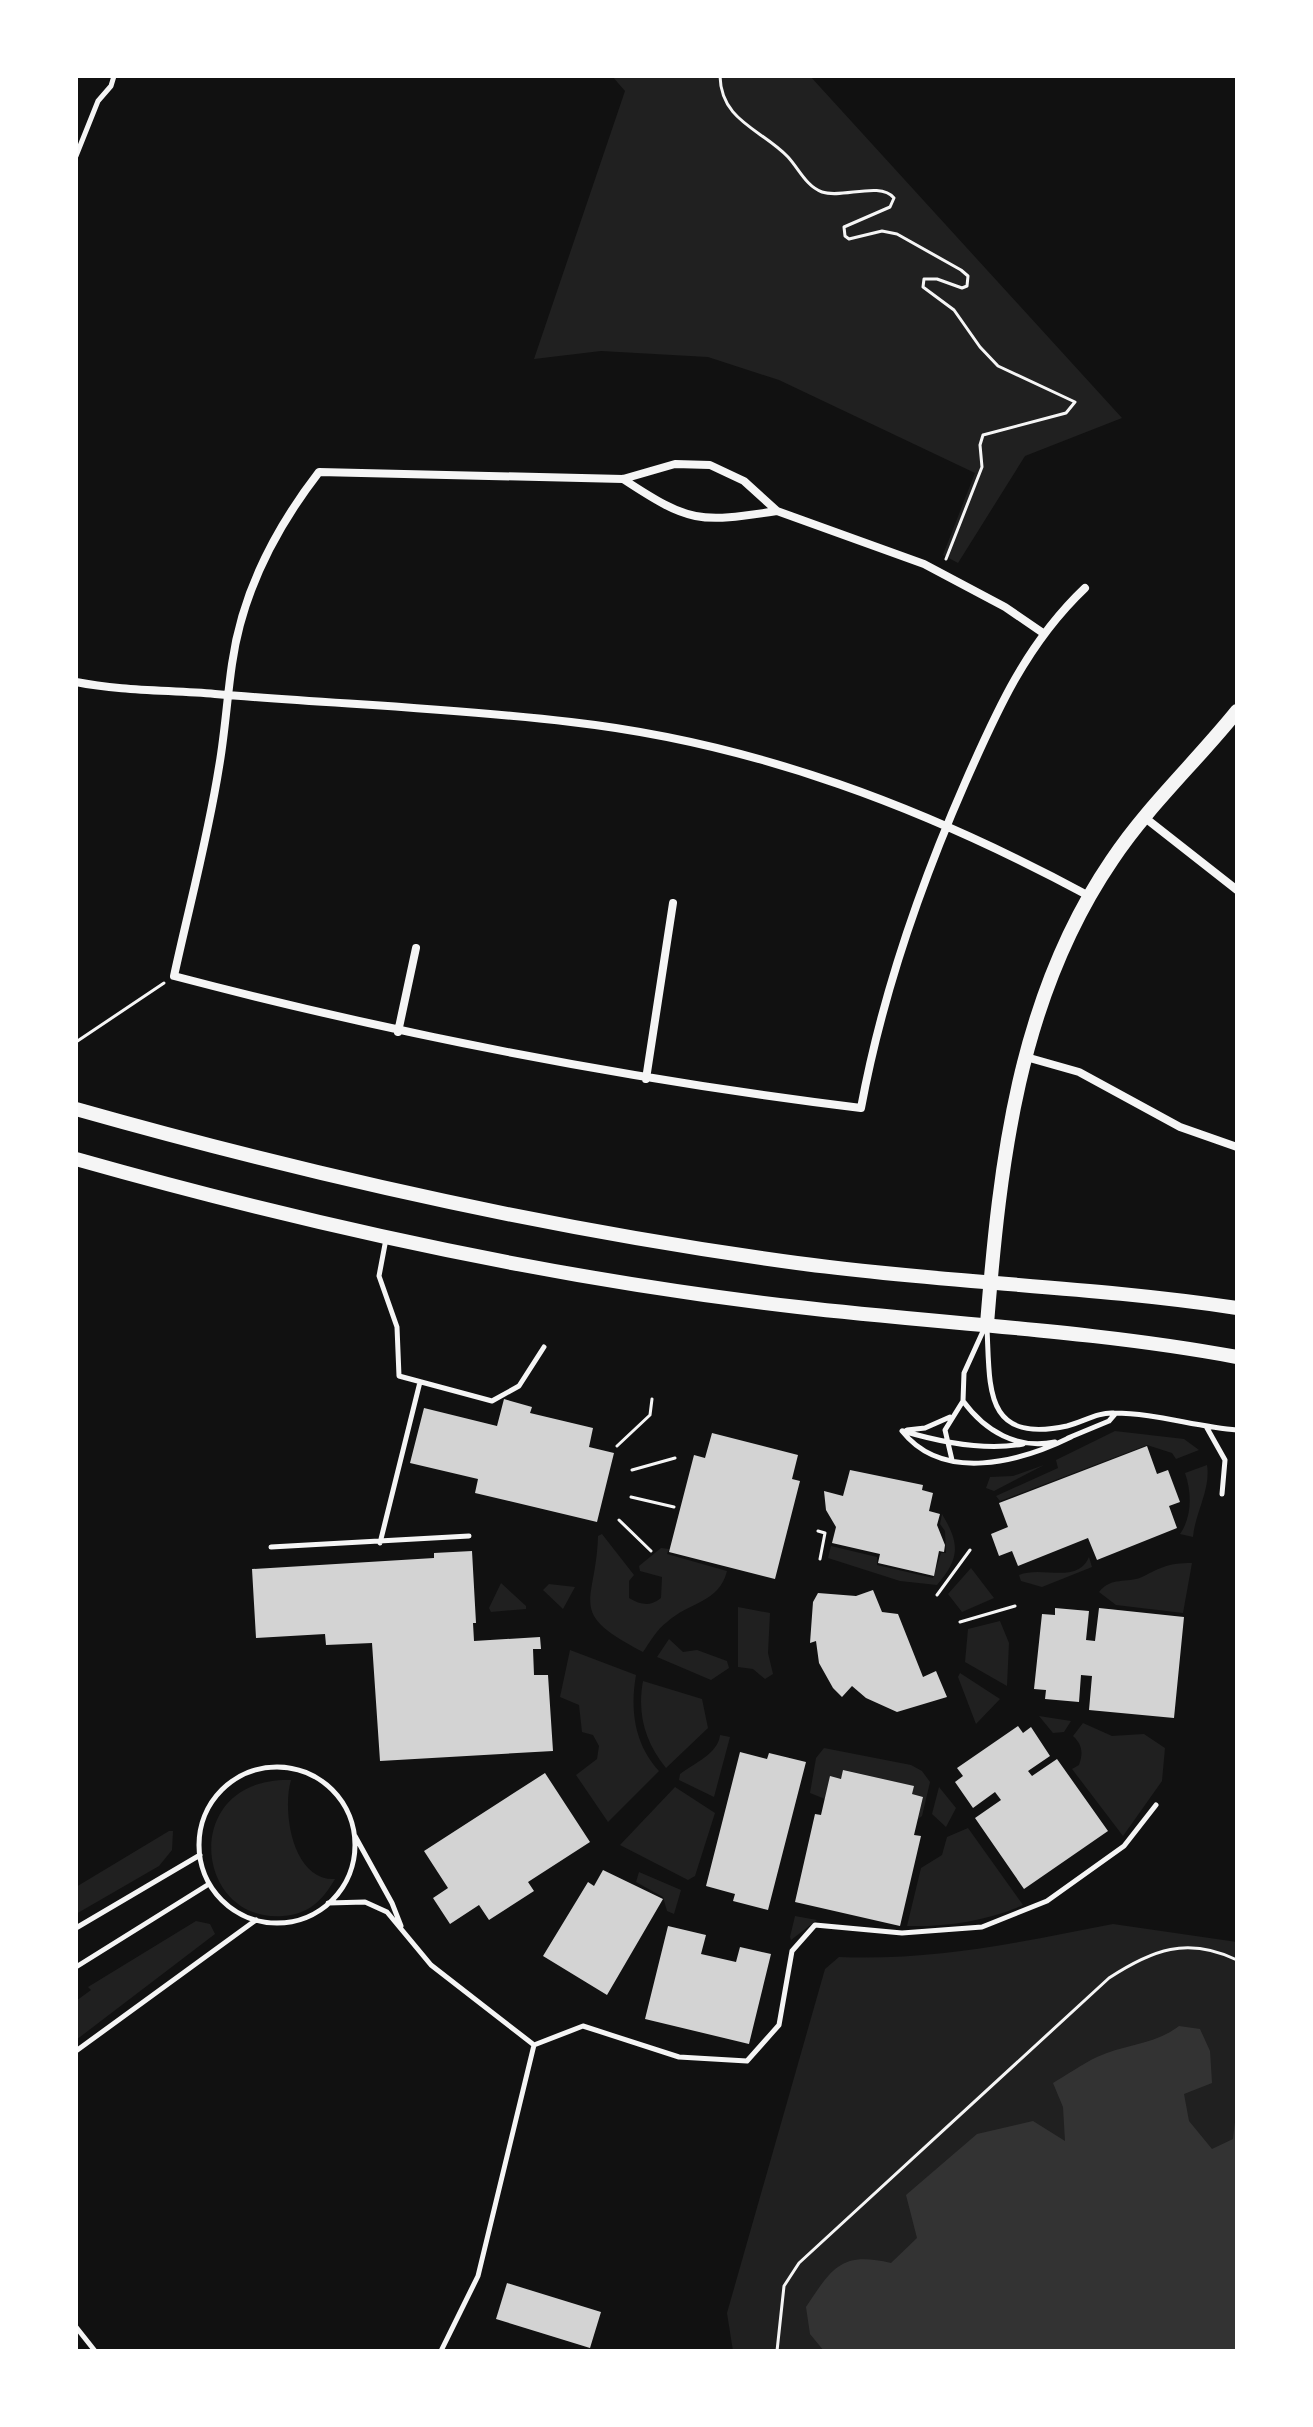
<svg xmlns="http://www.w3.org/2000/svg" width="1313" height="2427" font-family="'Exo 2',sans-serif">
  <style>
    .green { fill: #202020 }
    .water { fill: #333 }
    .building { fill: #d3d3d3 }
    .lines { fill: none; stroke-linecap: round; stroke-linejoin: round }
    .path { stroke: #f5f5f5; stroke-width: 3 }
    .service { stroke: #f5f5f5; stroke-width: 5 }
    .minor { stroke: #f5f5f5; stroke-width: 8 }
    .tertiary { stroke: #f5f5f5; stroke-width: 14 }
    .secondary { stroke: #f5f5f5; stroke-width: 14 }
  </style>
  <rect width="100%" height="100%" fill="#111"/>
  <!-- green -->
  <path class="green" d="M612 76H810L1122 418 1025 456 958 563 943 555 975 473 779 380 708 357 601 351 534 359 625 91Z
    M1115 1431 1184 1439 1199 1450 1176 1459 1172 1453 1147 1445 1000 1501 996 1496 1058 1468 1056 1460Z
    M1044 1465 994 1491 986 1488 990 1477 1013 1476Z
    M1207 1465C1211 1489 1195 1513 1193 1537L1180 1534C1192 1517 1192 1493 1185 1473Z
    M942 1514C960 1544 960 1558 937 1585L900 1581 828 1558 831 1546 877 1557V1565L933 1578 941 1553H946L945 1531 940 1524Z
    M602 1534 634 1575 629 1581V1598C641 1605 650 1607 661 1598L662 1577 640 1571 639 1566 661 1548 669 1549 667 1554 727 1571C719 1603 689 1602 667 1622 657 1629 650 1642 643 1652 565 1612 596 1605 598 1536Z
    M1089 1557 1092 1567 1042 1587 1021 1581 1019 1575C1042 1565 1077 1585 1089 1557Z
    M1192 1563 1183 1613 1116 1605 1099 1592C1112 1576 1126 1584 1142 1577 1162 1567 1168 1563 1192 1563Z
    M971 1568 994 1598 962 1612 948 1594Z
    M501 1583 526 1606V1609L491 1612 489 1608Z
    M549 1584 575 1587 563 1609 543 1590Z
    M738 1607 770 1613 768 1653 773 1674 765 1679 753 1669 738 1667Z
    M1000 1621 1009 1643 1007 1686 965 1662 968 1629Z
    M669 1639 683 1652 697 1650 727 1661 729 1668 711 1680 657 1657Z
    M570 1650 636 1675C630 1709 634 1744 659 1771L608 1822 576 1775 597 1759 599 1746 593 1735 582 1732 579 1705 560 1697Z
    M960 1673 1000 1699 976 1724 958 1677Z
    M643 1681 702 1699 708 1728 666 1768C645 1742 637 1714 643 1681Z
    M1039 1716 1071 1721 1064 1732 1053 1733Z
    M1083 1723 1112 1736 1144 1734 1165 1748 1162 1781 1123 1836 1072 1769 1079 1765C1083 1754 1083 1745 1073 1736Z
    M720 1735 730 1737 714 1797 679 1780 680 1774C694 1763 718 1754 720 1735Z
    M824 1748 911 1765 922 1771 930 1782 922 1816 918 1819 923 1797 912 1794 913 1786 844 1770 841 1779 831 1777 825 1799 810 1793 816 1758Z
    M291 1780C282 1810 292 1881 335 1879 322 1901 309 1914 283 1916 193 1923 179 1777 291 1780Z
    M675 1787 715 1813 695 1876 688 1880 620 1845Z
    M939 1787 956 1808 946 1827 932 1814Z
    M968 1828 1023 1905C987 1921 946 1927 907 1926L921 1868 942 1855 947 1837Z
    M169 1831H173L172 1850 159 1866 76 1914V1887Z
    M639 1872 681 1890 674 1914 667 1911 663 1897 636 1882Z
    M795 1916 817 1920 791 1940 790 1937Z
    M196 1921 210 1924 215 1934 76 2040V2001L91 1990 88 1987Z
    M1113 1924 1237 1942V2351H733L727 2313 825 1969 839 1957C933 1961 1021 1942 1113 1924Z"/>
  <!-- water -->
  <path class="water" d="M1179 2026 1200 2029 1210 2051 1212 2083 1184 2094 1189 2121 1212 2149 1233 2139 1237 2105V2351H824L810 2334 806 2307C832 2268 841 2251 891 2263L917 2238 906 2195 977 2134 1033 2121 1065 2141 1063 2107 1053 2083C1067 2075 1082 2064 1097 2057 1125 2044 1155 2045 1179 2026Z"/>
  <!-- building -->
  <path class="building" d="M504 1399 532 1407 530 1413 593 1428 589 1447 614 1453 597 1522 475 1493 478 1479 410 1463 424 1408 497 1426Z
    M712 1433 798 1455 792 1479 800 1481 775 1579 669 1552 694 1455 705 1458Z
    M1147 1446 1157 1474 1168 1470 1180 1502 1169 1506 1177 1528 1097 1560 1088 1538 1018 1566 1012 1551 999 1556 991 1534 1008 1527 999 1503Z
    M850 1470 923 1485 922 1490 933 1493 929 1511 940 1514 937 1525 945 1545 944 1552 939 1551 934 1576 878 1563 880 1554 832 1543 836 1527 826 1510 824 1491 843 1496Z
    M472 1551 476 1623H473L474 1641 540 1637 541 1649H533L534 1675H548L553 1751 380 1761 372 1643 326 1645 325 1634 256 1638 252 1569 434 1558V1553Z
    M873 1590 882 1612 898 1614 923 1677 936 1671 947 1697 897 1712 866 1698 852 1686 842 1697 833 1688 819 1663 816 1641 810 1643 813 1602 818 1593 856 1596Z
    M1055 1608 1089 1611 1086 1640 1095 1641 1099 1608 1184 1617 1174 1718 1089 1710 1092 1676 1081 1675 1079 1702 1045 1699 1046 1690 1034 1689 1042 1614 1055 1615Z
    M1018 1726 1023 1733 1031 1727 1050 1756 1028 1771 1032 1776 1057 1759 1108 1831 1024 1889 975 1818 1001 1800 995 1792 973 1808 955 1782 963 1776 957 1768Z
    M740 1752 767 1759 769 1753 806 1762 768 1910 733 1901 735 1894 706 1886Z
    M843 1770 914 1786 912 1794 923 1797 914 1835 921 1836 900 1926 795 1902 815 1814 821 1815 830 1776 841 1779Z
    M545 1773 590 1842 528 1882 534 1891 489 1920 479 1905 450 1924 433 1898 448 1888 424 1851Z
    M603 1870 663 1899 607 1995 543 1956 588 1882 594 1886Z
    M668 1926 706 1935 701 1954 736 1962 740 1947 771 1954 749 2044 645 2019Z
    M507 2283 601 2312 590 2348 496 2319Z"/>
  <g class="lines">
    <!-- path -->
    <path class="path" d="M720 76C721 121 761 129 788 157 799 169 806 186 822 192 842 199 880 181 894 198L890 207 844 227 845 236 849 239 882 231 897 234 961 270 968 276 967 286 962 288 937 279H924L923 287 954 310 980 347 998 366 1075 402 1066 413 983 435 980 445 982 467 946 559
      M76 1042 164 983
      M617 1446 650 1415 652 1399
      M632 1470 675 1458
      M631 1497 674 1507
      M619 1520 651 1551
      M818 1531 825 1533 820 1559
      M937 1595 970 1550
      M960 1622 1015 1606
      M777 2351 784 2286 799 2263 1109 1978C1152 1950 1187 1936 1237 1960"/>
    <!-- service -->
    <path class="service" d="M76 156 98 101 111 86 114 76
      M386 1239 379 1276 397 1327 399 1376 492 1401 519 1386 544 1347
      M987 1328C990 1389 984 1444 1067 1426 1083 1422 1098 1412 1114 1413 1155 1413 1196 1427 1237 1430
      M963 1401C985 1431 1017 1450 1055 1442
      M1207 1428 1225 1460 1222 1494
      M907 1430 925 1428 950 1417
      M902 1431C943 1483 1020 1462 1071 1437
      M903 1431C940 1442 985 1451 1023 1444
      M1068 1438 1109 1421 1115 1414
      M952 1460 945 1430 963 1401 964 1373 984 1329
      M380 1543 420 1382
      M271 1547 469 1536
      M199 1845a78 78 0 1 1 156 0a78 78 0 1 1-156 0Z
      M355 1836 392 1903 401 1926
      M328 1903 365 1902 387 1912 431 1965 534 2045 478 2276 441 2351
      M76 1928 200 1855
      M76 1967 209 1884
      M534 2045 583 2026 679 2057 747 2061 779 2025 792 1951 815 1925 902 1933 982 1927 1047 1901 1124 1846 1156 1805
      M76 2051 256 1920
      M76 2327 95 2351"/>
    <!-- minor -->
    <path class="minor" d="M623 479C690 523 698 523 777 511
      M1043 633 1005 607 924 564 777 511 744 481 710 465 675 464 623 479 319 472C275 529 242 592 232 664 227 698 225 733 219 767 208 837 189 907 174 976 403 1036 625 1079 861 1108 882 995 919 888 965 783 997 710 1027 643 1085 588
      M76 682C121 691 169 690 215 694 333 704 453 708 571 722 756 743 926 808 1089 896
      M1144 817 1237 890
      M398 1032 416 948
      M1026 1057 1079 1072 1180 1127 1237 1147
      M646 1079 673 903"/>
    <!-- tertiary -->
    <path class="tertiary" d="M987 1324C1000 1162 1018 998 1112 860 1148 806 1196 762 1237 711"/>
    <!-- secondary -->
    <path class="secondary" d="M76 1109C313 1176 553 1230 797 1263 943 1283 1091 1286 1237 1308
      M76 1159C313 1226 553 1279 798 1307 944 1324 1092 1330 1237 1357"/>
  </g>
  <!-- border -->
  <rect width="1313" height="2427" fill="none" stroke="#ffffff" stroke-width="156"/>
</svg>
